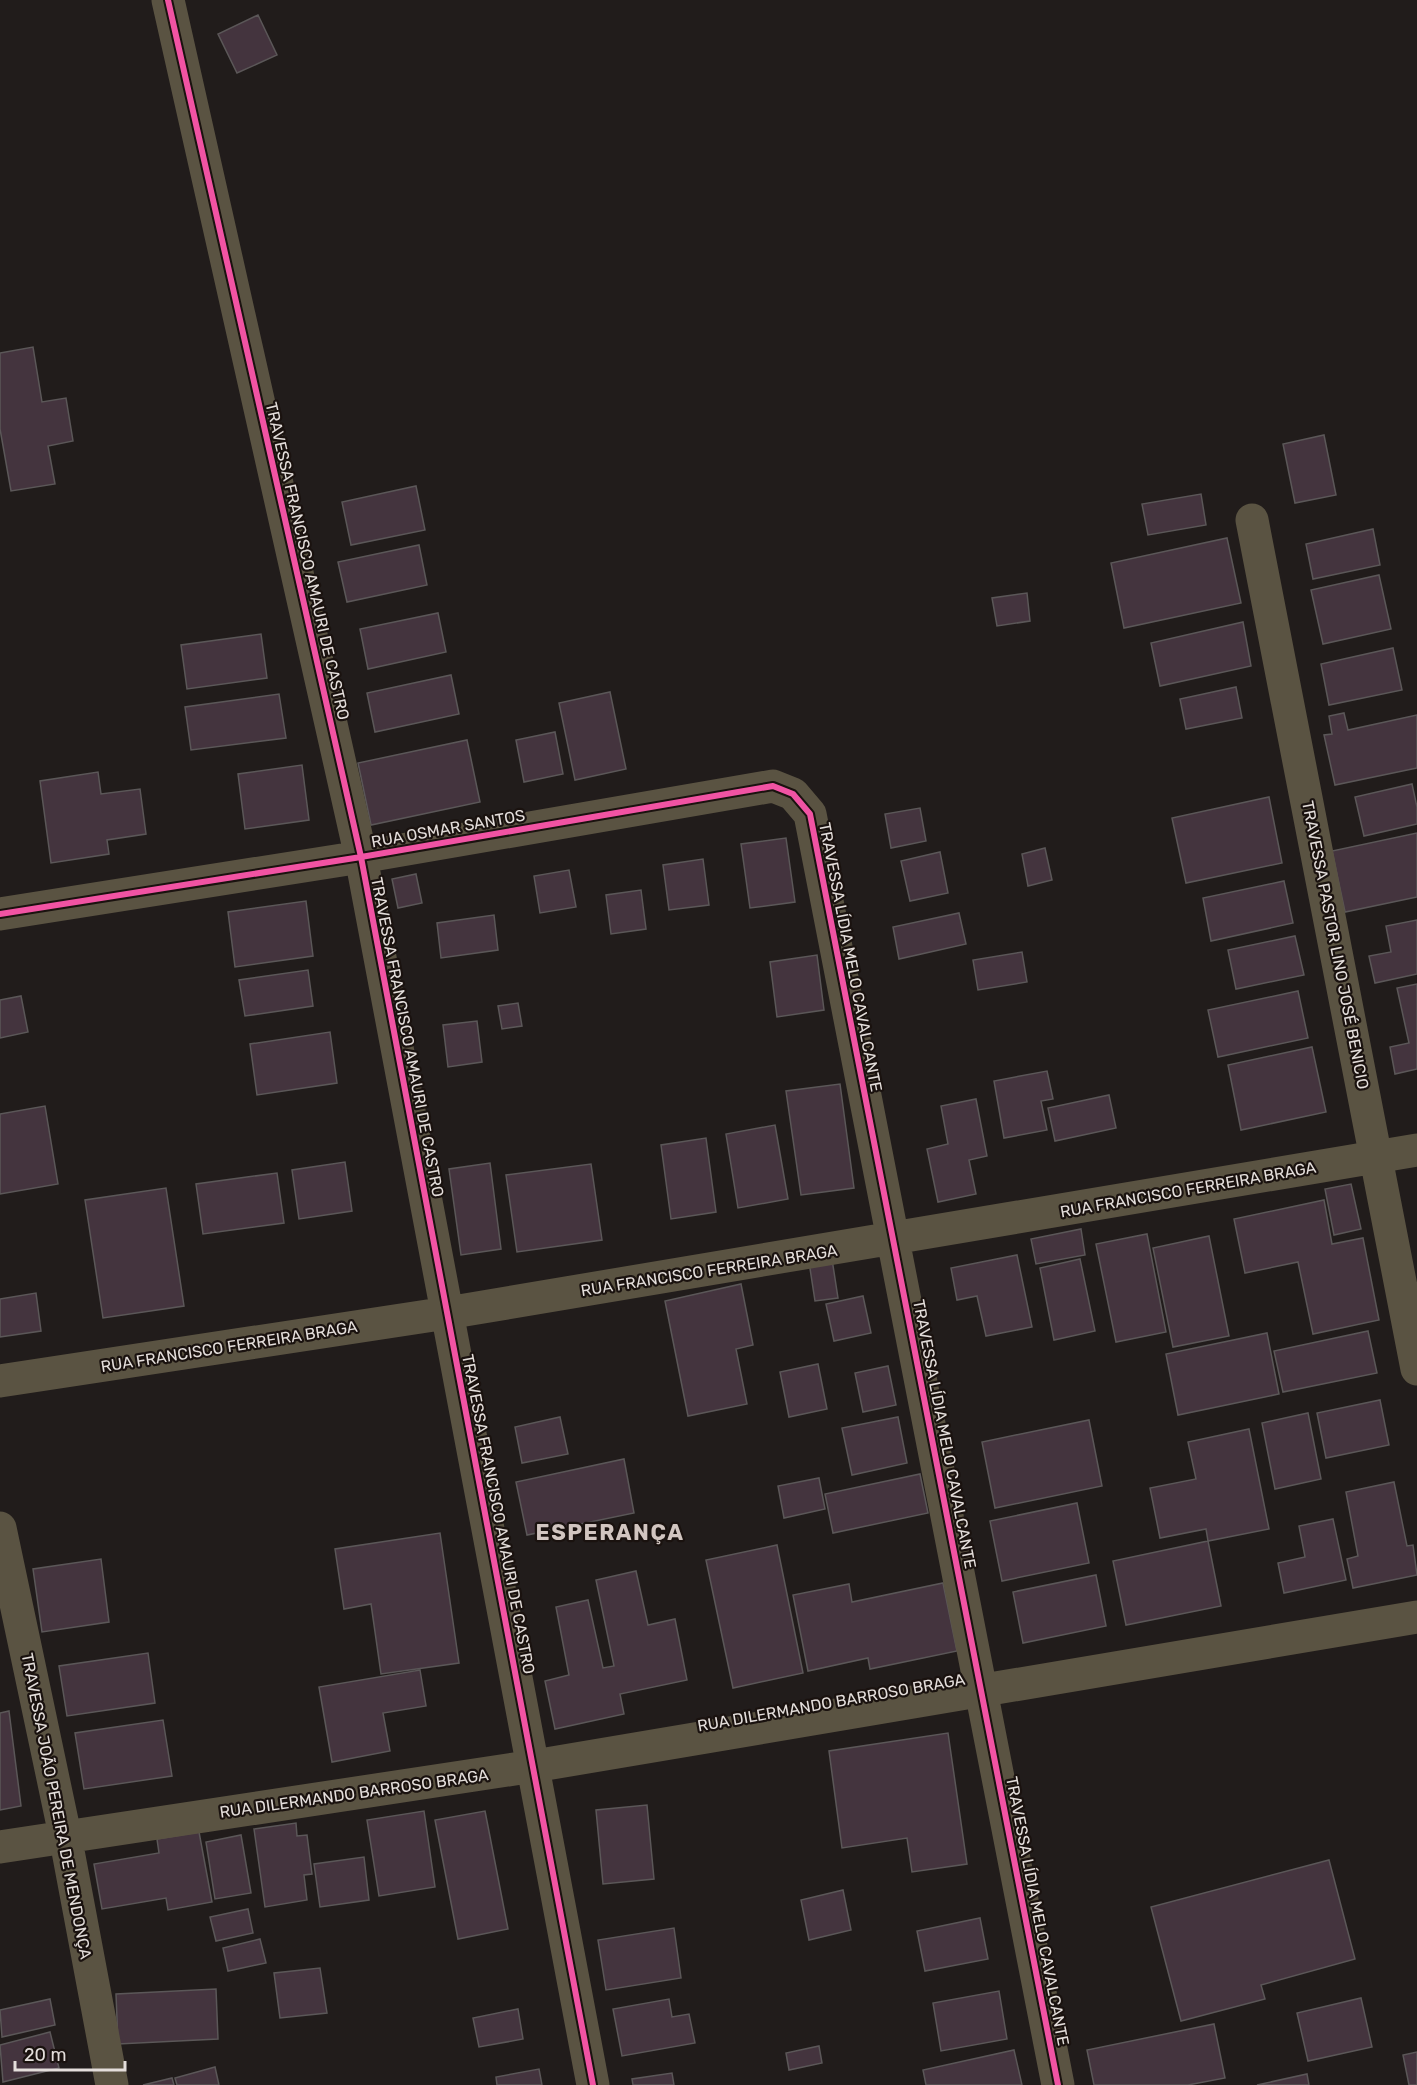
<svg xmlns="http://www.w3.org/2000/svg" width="1417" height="2085" font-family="Rubik,sans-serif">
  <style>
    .building { fill: #44343e; stroke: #5b5758; stroke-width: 1.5 }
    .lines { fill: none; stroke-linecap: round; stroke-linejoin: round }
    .minor { stroke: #5a5342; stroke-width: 33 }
    .cycleway-casing { stroke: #1a120f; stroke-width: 10 }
    .cycleway { stroke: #f153a3; stroke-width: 6 }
    .labels { text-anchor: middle; stroke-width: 4.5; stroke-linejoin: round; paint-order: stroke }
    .street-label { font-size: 16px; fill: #e4dedb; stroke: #1a120f }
    .district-label { font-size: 22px; font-weight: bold; letter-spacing: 1.5px; fill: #d1c5c0; stroke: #1a120f }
  </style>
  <rect width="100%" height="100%" fill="#211c1b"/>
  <!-- building -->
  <path class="building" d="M258 15 277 55 237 73 218 34Z
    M33 347 42 402 66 398 73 441 48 446 55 484 11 491 0 429V353Z
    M1324 435 1336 495 1295 503 1283 444Z
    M416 486 425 530 351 545 342 502Z
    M1201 494 1206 525 1148 535 1142 504Z
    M1373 529 1380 565 1313 579 1306 544Z
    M1227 538 1241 603 1124 628 1111 563Z
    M419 545 427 585 347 602 338 562Z
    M1379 575 1391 629 1323 644 1311 590Z
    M1027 593 1030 621 997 626 992 598Z
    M438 613 446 652 368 669 360 629Z
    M1243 622 1251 666 1160 686 1151 643Z
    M261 634 267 678 187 689 181 645Z
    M1393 648 1402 690 1329 705 1321 664Z
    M451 675 459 714 375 732 367 693Z
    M1236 687 1242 718 1186 729 1180 699Z
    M610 692 626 769 575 780 559 703Z
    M279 694 286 738 191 750 185 707Z
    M1344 713 1348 730 1417 715V768L1335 785 1324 735 1332 734 1329 716Z
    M555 732 563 774 524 782 516 740Z
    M467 740 480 802 371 825 358 763Z
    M302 765 309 820 245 829 238 774Z
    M98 772 101 794 140 789 146 834 107 840 109 854 51 863 40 781Z
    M1412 784 1417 807V824L1364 836 1355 797Z
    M1269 797 1282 863 1186 883 1172 818Z
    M920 808 926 841 891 848 885 814Z
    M1417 833V897L1345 912 1332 851Z
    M786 838 795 902 750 908 741 844Z
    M1045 848 1052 880 1028 886 1022 854Z
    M940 852 948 893 910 901 901 861Z
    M703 859 709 905 669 910 663 865Z
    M569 870 576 907 540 913 534 876Z
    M416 874 422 903 398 908 392 879Z
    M1284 881 1293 923 1211 941 1203 898Z
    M641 890 646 929 611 934 606 895Z
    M306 901 313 956 235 967 228 912Z
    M959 913 966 944 899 959 893 927Z
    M494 915 498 950 441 958 437 923Z
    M1417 920V974L1375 983 1369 956 1391 952 1386 926Z
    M1295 936 1304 975 1236 989 1228 950Z
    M1022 952 1027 982 978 990 973 960Z
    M817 955 824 1010 777 1017 770 962Z
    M308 970 313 1006 245 1016 239 980Z
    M1417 984V1069L1395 1074 1390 1047 1409 1043 1397 988Z
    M1298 991 1308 1038 1218 1057 1208 1010Z
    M21 996 28 1032 0 1038V1000Z
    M518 1003 522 1026 502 1029 498 1006Z
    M477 1021 482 1062 448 1067 443 1025Z
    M330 1032 337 1083 257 1095 250 1044Z
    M1312 1047 1326 1112 1241 1130 1228 1065Z
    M1047 1071 1053 1099 1041 1101 1047 1130 1004 1138 994 1081Z
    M840 1084 854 1188 801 1195 786 1091Z
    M1109 1095 1116 1128 1055 1141 1048 1108Z
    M976 1099 987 1156 969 1160 976 1194 938 1202 927 1149 948 1144 941 1106Z
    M45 1106 58 1184 0 1194V1114Z
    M775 1125 788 1199 738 1208 726 1134Z
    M706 1138 716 1212 671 1219 661 1145Z
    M345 1162 352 1211 299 1219 292 1170Z
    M490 1163 501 1249 461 1255 449 1169Z
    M591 1164 602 1240 517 1252 506 1175Z
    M277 1173 284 1223 203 1234 196 1184Z
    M1351 1184 1361 1229 1334 1235 1325 1189Z
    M166 1188 184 1306 103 1318 85 1200Z
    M1324 1200 1332 1244 1363 1238 1379 1320 1313 1334 1298 1262 1245 1273 1234 1219Z
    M1081 1229 1085 1255 1036 1264 1031 1239Z
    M1147 1234 1166 1332 1116 1342 1096 1244Z
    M1209 1236 1229 1336 1173 1347 1153 1248Z
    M1017 1255 1032 1327 986 1336 977 1296 957 1300 951 1268Z
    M832 1259 838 1298 815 1301 809 1262Z
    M1080 1259 1095 1331 1054 1340 1040 1268Z
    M741 1284 753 1345 736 1349 747 1404 688 1416 665 1301Z
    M36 1293 41 1331 0 1337V1299Z
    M863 1296 871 1333 834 1341 826 1304Z
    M1368 1331 1377 1373 1283 1392 1274 1351Z
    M1267 1333 1279 1394 1178 1415 1166 1354Z
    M818 1364 827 1409 789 1417 780 1372Z
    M888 1366 896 1405 863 1412 855 1373Z
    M1380 1400 1389 1445 1326 1458 1317 1413Z
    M1308 1413 1321 1479 1275 1489 1262 1423Z
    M560 1417 568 1454 522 1463 515 1427Z
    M898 1417 907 1463 852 1475 842 1428Z
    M1089 1420 1102 1486 995 1508 982 1442Z
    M1249 1429 1269 1529 1208 1541 1206 1529 1160 1538 1150 1488 1196 1479 1188 1442Z
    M624 1459 634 1513 527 1535 516 1482Z
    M920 1474 928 1513 833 1533 825 1494Z
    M819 1478 825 1509 784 1518 778 1486Z
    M1394 1482 1407 1546 1413 1545 1417 1575 1353 1588 1347 1559 1358 1556 1346 1492Z
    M1077 1503 1089 1563 1002 1581 990 1521Z
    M1333 1519 1346 1580 1284 1593 1278 1563 1305 1557 1299 1526Z
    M440 1533 459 1663 381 1674 371 1604 344 1609 335 1549Z
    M1208 1541 1221 1606 1126 1625 1113 1561Z
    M777 1545 803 1673 733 1688 706 1560Z
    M101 1559 109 1622 42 1632 33 1569Z
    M636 1571 648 1625 675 1619 687 1680 620 1694 624 1714 555 1729 545 1681 569 1675 556 1607 588 1600 603 1668 614 1666 596 1580Z
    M1096 1575 1106 1626 1023 1643 1013 1592Z
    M943 1583 957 1651 870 1669 868 1658 808 1671 793 1595 849 1584 852 1602Z
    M148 1653 155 1703 67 1716 59 1666Z
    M420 1670 426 1706 383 1713 390 1751 332 1762 319 1687Z
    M9 1711 21 1806 0 1810V1713Z
    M163 1720 172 1776 84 1789 75 1733Z
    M948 1733 967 1864 912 1872 907 1838 842 1848 829 1751Z
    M647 1805 654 1879 603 1884 596 1810Z
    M424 1811 435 1887 379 1896 367 1820Z
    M485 1811 508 1929 458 1939 435 1820Z
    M296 1823 297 1836 307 1835 312 1874 304 1875 307 1900 265 1907 254 1829Z
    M199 1832 212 1902 168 1910 166 1898 102 1909 94 1864 159 1853 157 1839Z
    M241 1835 251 1893 215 1899 206 1842Z
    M364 1857 369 1900 320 1907 314 1864Z
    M1329 1860 1355 1959 1261 1985 1265 1999 1181 2021 1151 1907Z
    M843 1890 851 1930 809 1940 801 1900Z
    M248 1909 253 1933 216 1941 210 1917Z
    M980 1918 988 1959 925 1971 917 1931Z
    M674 1928 681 1978 606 1990 598 1940Z
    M260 1939 266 1963 228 1971 223 1948Z
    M320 1968 327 2013 280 2018 274 1973Z
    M216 1989 218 2039 118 2044 116 1994Z
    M999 1991 1007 2039 941 2051 933 2003Z
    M1361 1998 1372 2047 1308 2061 1297 2013Z
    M50 1999 55 2025 2 2037 0 2010Z
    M669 1999 672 2017 689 2014 695 2043 622 2056 613 2009Z
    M518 2009 523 2039 479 2047 473 2018Z
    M1214 2024 1225 2078 1188 2085H1094L1087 2050Z
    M50 2032 59 2068 3 2082 0 2045Z
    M819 2046 822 2063 789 2070 786 2053Z
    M1014 2050 1022 2085H926L923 2070Z
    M1417 2052V2085H1409L1403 2055Z
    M215 2067 219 2085H177L175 2078Z
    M539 2069 542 2085H497L496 2077Z
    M672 2073 674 2085H633L632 2079Z
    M1307 2074 1309 2085H1257Z
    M172 2078 174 2085H143Z"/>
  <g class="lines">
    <!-- minor -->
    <path class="minor" d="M168 0 361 857 593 2085
      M1252 520 1417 1369
      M0 914 361 857 773 786 793 794 810 814 1058 2085
      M0 1381 447 1313 1417 1150
      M0 1528 65 1835 112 2085
      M0 1847 534 1766 1417 1617"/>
    <defs>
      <path id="cycleway" d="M168 0 361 857 593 2085
        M0 914 361 857 773 786 793 794 810 814 1058 2085"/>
    </defs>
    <!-- cycleway casing -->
    <use href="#cycleway" class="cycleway-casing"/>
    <!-- cycleway -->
    <use href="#cycleway" class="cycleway"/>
  </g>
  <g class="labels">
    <!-- street labels -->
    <g class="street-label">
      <text transform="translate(308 561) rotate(77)" y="6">TRAVESSA FRANCISCO AMAURI DE CASTRO</text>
      <text transform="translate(448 828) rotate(-10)" y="6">RUA OSMAR SANTOS</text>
      <text transform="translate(1336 945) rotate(79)" y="6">TRAVESSA PASTOR LINO JOSÉ BENICIO</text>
      <text transform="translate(851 957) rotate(79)" y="6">TRAVESSA LÍDIA MELO CAVALCANTE</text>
      <text transform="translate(408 1037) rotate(79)" y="6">TRAVESSA FRANCISCO AMAURI DE CASTRO</text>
      <text transform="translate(1188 1189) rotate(-10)" y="6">RUA FRANCISCO FERREIRA BRAGA</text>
      <text transform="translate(709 1270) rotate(-9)" y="6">RUA FRANCISCO FERREIRA BRAGA</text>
      <text transform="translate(229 1346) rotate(-9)" y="6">RUA FRANCISCO FERREIRA BRAGA</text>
      <text transform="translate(945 1434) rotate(79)" y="6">TRAVESSA LÍDIA MELO CAVALCANTE</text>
      <text transform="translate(499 1514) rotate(79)" y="6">TRAVESSA FRANCISCO AMAURI DE CASTRO</text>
      <text transform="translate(831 1702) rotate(-10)" y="6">RUA DILERMANDO BARROSO BRAGA</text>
      <text transform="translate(354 1793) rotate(-8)" y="6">RUA DILERMANDO BARROSO BRAGA</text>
      <text transform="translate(57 1806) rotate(79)" y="6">TRAVESSA JOÃO PEREIRA DE MENDONÇA</text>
      <text transform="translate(1038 1911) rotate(79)" y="6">TRAVESSA LÍDIA MELO CAVALCANTE</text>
    </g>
    <!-- district labels -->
    <g class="district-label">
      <text x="610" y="1540">ESPERANÇA</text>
    </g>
  </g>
  <!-- scale -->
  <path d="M15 2061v9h110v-9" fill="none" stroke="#e4dedb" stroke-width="3"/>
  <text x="24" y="2061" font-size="18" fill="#e4dedb" stroke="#1a120f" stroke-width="4.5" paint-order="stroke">20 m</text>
</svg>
